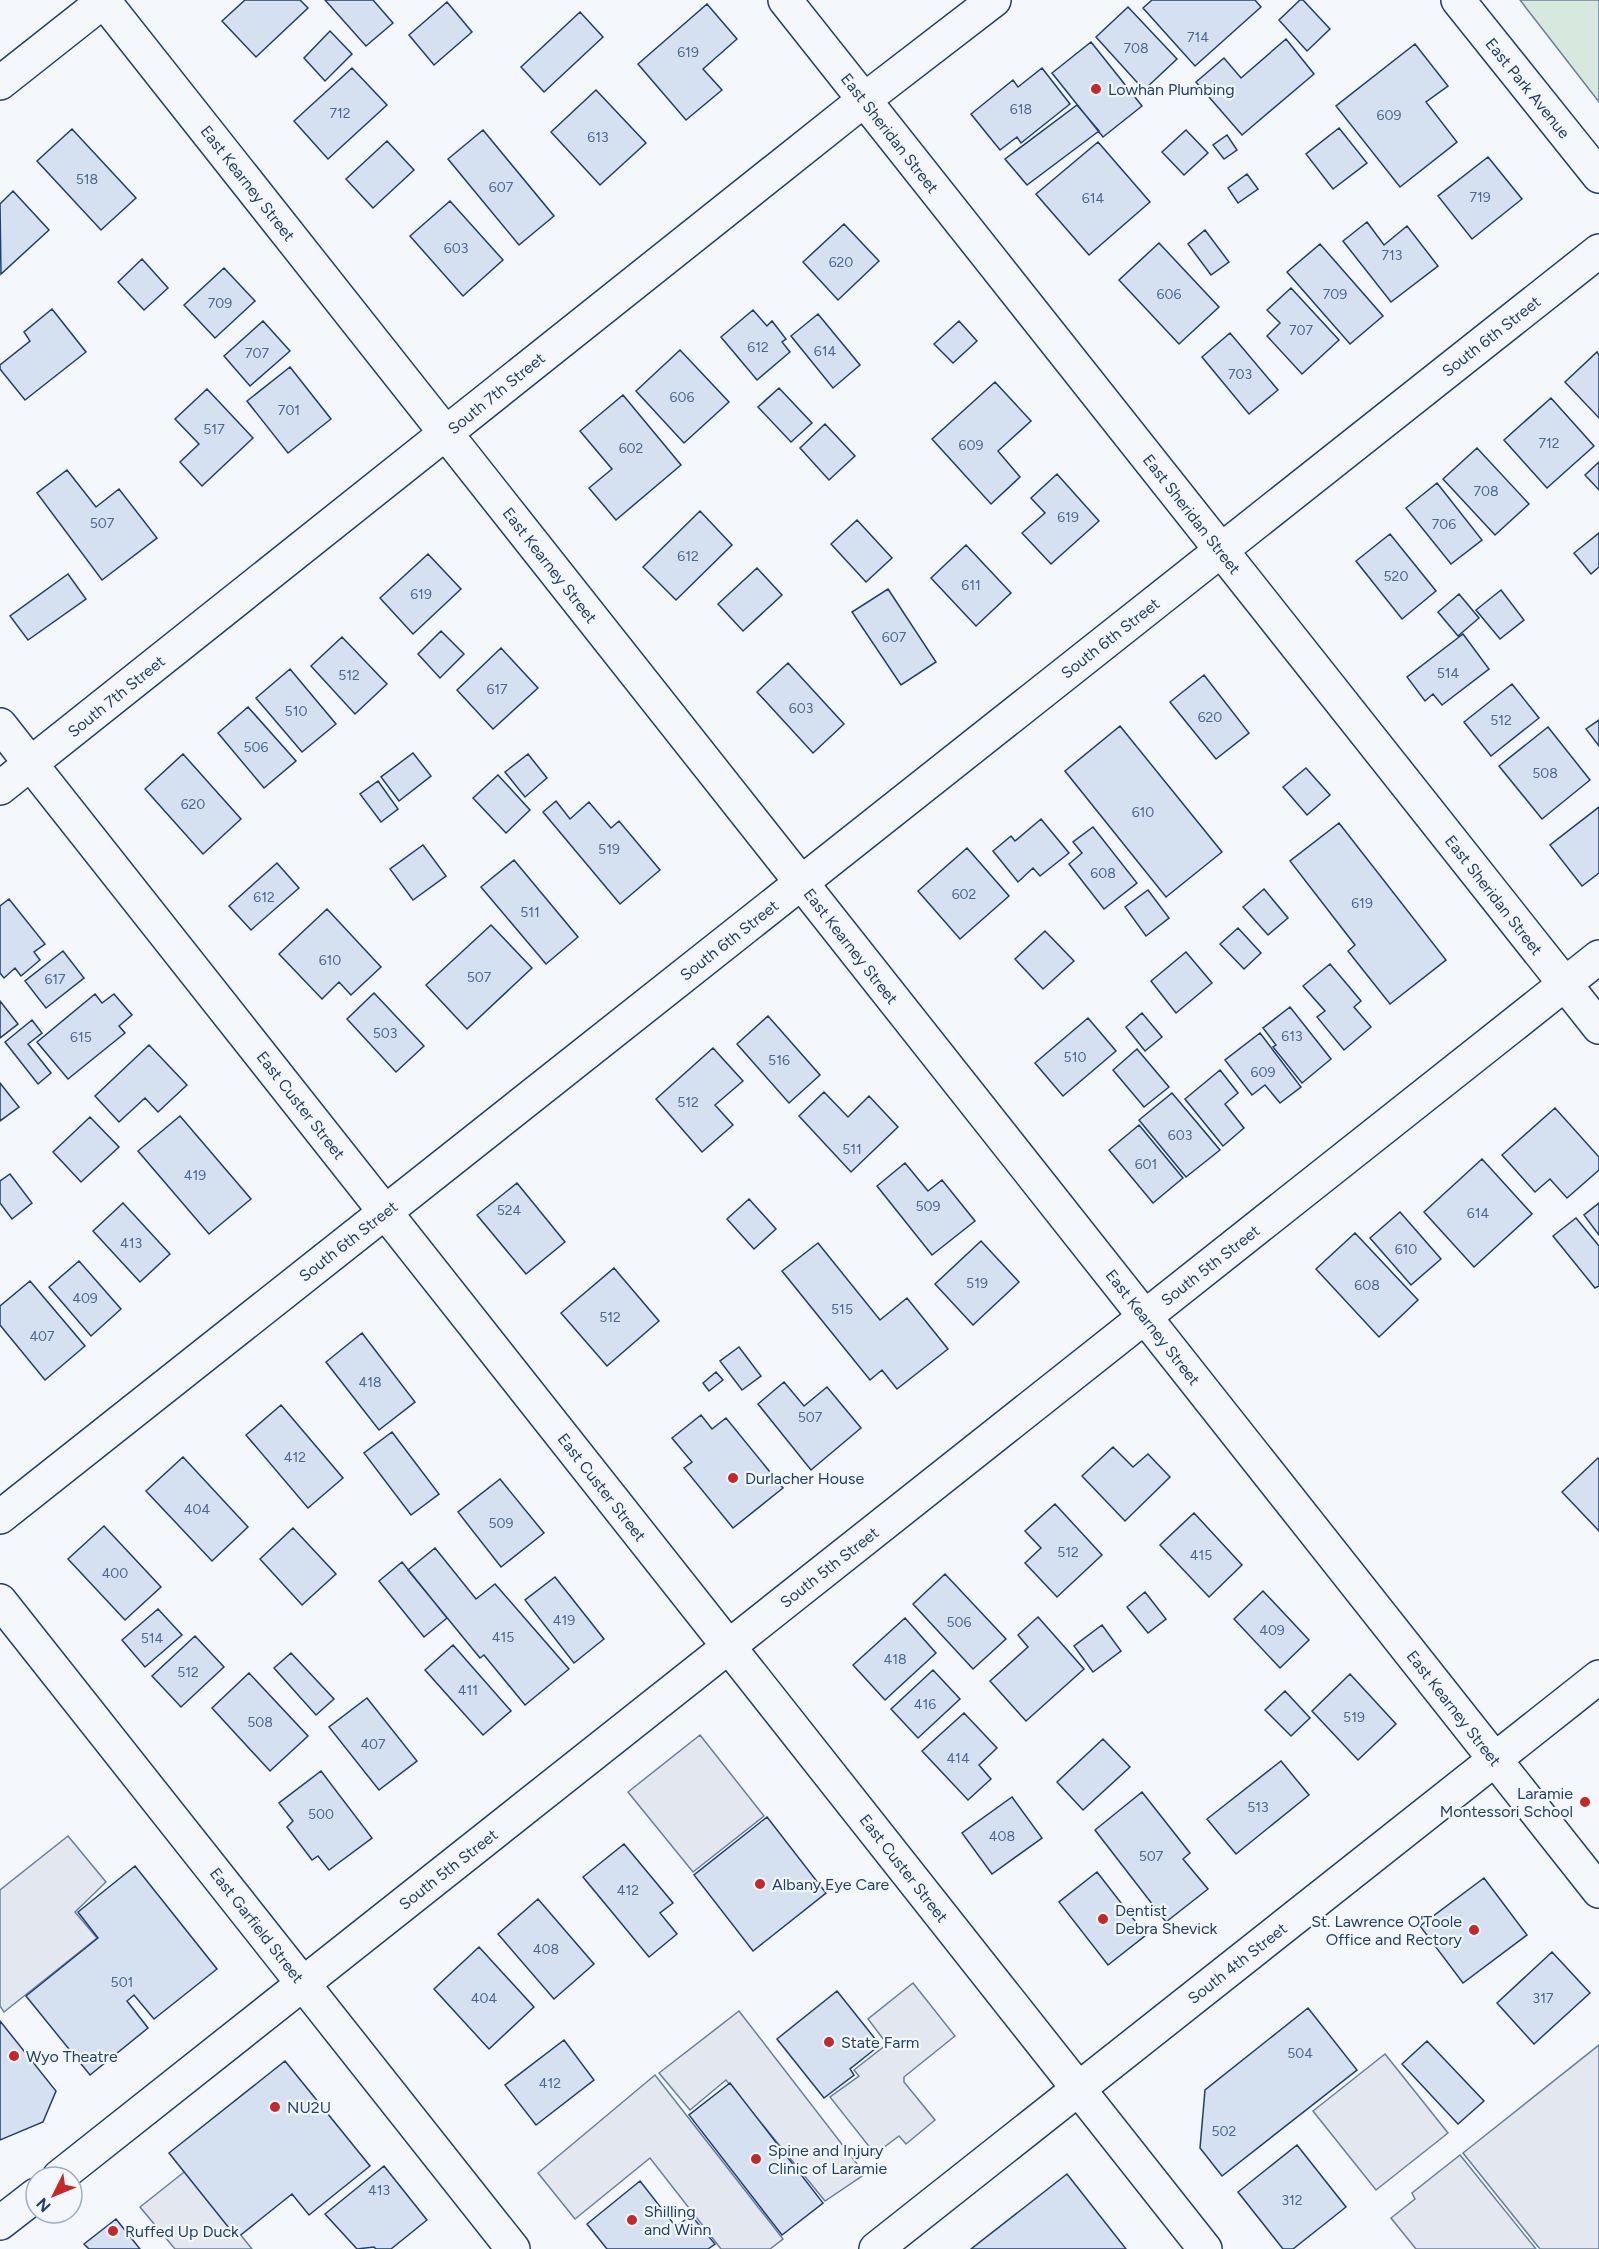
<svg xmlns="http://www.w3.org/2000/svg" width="1599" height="2249" font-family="Figtree,sans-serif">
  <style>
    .green { fill: #d7e8df; stroke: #687fa3; stroke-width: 1.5 }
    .parking { fill: #e3e8f0; stroke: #687fa3; stroke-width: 1.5 }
    .building { fill: #d5e0f0; stroke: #1d3f73; stroke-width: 1.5 }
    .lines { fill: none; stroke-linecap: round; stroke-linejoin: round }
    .minor-casing { stroke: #1d3f73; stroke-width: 36 }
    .minor { stroke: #f4f7fb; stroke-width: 33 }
    .poi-dot { fill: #c62828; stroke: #f4f7fb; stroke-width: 2 }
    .labels { text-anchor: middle; stroke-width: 4.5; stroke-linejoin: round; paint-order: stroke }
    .number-label { font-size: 14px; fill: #4b6792 }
    .street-label { font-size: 16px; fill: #1d3f73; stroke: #f4f7fb }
    .poi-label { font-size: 16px; fill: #1d3f73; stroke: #f4f7fb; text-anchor: start }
  </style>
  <rect width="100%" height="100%" fill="#f4f7fb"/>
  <!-- green -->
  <path class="green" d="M1520 0H1599V102Z"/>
  <!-- parking -->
  <path class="parking" d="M700 1735 764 1816 693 1872 628 1792Z
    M68 1836 106 1882 75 1912 97 1938 4 2012 0 2006V1890Z
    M913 1983 955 2036 904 2077V2082L935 2120 906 2144 899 2136 875 2154 830 2097 859 2076 854 2070 887 2044 868 2019Z
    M739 2011 865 2174 825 2201 726 2080 690 2110 659 2073Z
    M1599 2045V2249H1540L1463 2153Z
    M1385 2054 1448 2133 1376 2190 1313 2111Z
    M655 2075 783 2239 770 2249H721L650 2158 575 2219 538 2173Z
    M1460 2155 1536 2249H1416L1391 2218 1415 2199 1412 2193Z
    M188 2169 252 2249H175L140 2207Z"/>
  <!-- building -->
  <path class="building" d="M245 0H300L308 8 256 57 222 21Z
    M325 0H373L393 23 366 46Z
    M1152 0H1255L1261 7 1195 66 1143 8Z
    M1300 0H1303L1330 29 1307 51 1279 20Z
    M447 2 472 32 434 65 409 35Z
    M707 4 737 39 703 69 722 90 686 120 638 64Z
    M1128 7 1177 59 1144 90 1096 37Z
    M580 12 603 37 544 92 521 67Z
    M330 31 352 54 325 81 304 58Z
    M1286 39 1314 74 1242 135 1196 82 1224 58 1241 78Z
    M1091 42 1142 106 1103 137 1052 73Z
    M1415 44 1448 86 1426 102 1457 142 1400 187 1336 106Z
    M352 68 387 105 328 159 294 121Z
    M1042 68 1070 104 1021 143 1017 137 1000 150 971 114 1013 80 1018 87Z
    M596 90 646 143 600 185 551 132Z
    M1077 105 1099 131 1027 185 1005 159Z
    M1339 128 1367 163 1333 189 1306 154Z
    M72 129 136 198 101 230 37 161Z
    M483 130 554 216 519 245 448 159Z
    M1186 130 1208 153 1184 175 1162 152Z
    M1227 135 1237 150 1224 159 1213 145Z
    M387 141 414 170 373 208 346 179Z
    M1098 142 1150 202 1089 255 1036 194Z
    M1488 157 1522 199 1472 239 1438 196Z
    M1247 174 1258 189 1238 203 1228 188Z
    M13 191 49 230 1 274 0 204Z
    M450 201 503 260 463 296 410 236Z
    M1367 222 1384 245 1407 226 1438 266 1391 302 1343 241Z
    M844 224 879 261 838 300 803 262Z
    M1205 230 1229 262 1211 275 1188 244Z
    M1159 243 1219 307 1179 344 1119 280Z
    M1320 244 1383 316 1350 344 1287 272Z
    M142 259 168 288 144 310 118 282Z
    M224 268 255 301 215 338 184 305Z
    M1291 288 1339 340 1302 374 1267 336 1280 323 1267 310Z
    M52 309 86 352 25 400 0 369V365L30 341 24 332Z
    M753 310 767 326 772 321 786 339 782 342 790 352 757 380 721 337Z
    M818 314 860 365 833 388 791 336Z
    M263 321 290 351 250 386 224 356Z
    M959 321 977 341 953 363 934 344Z
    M1230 333 1278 390 1249 414 1202 357Z
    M680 350 729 402 684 443 636 391Z
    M1597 352 1599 355V418L1565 382Z
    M290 367 331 419 288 453 247 401Z
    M995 382 1031 421 998 451 1020 477 991 504 932 439Z
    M779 388 812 423 791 442 758 407Z
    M207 389 253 438 202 486 180 462 199 444 175 419Z
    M623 395 681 465 616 520 589 488 612 469 580 431Z
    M1551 398 1594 446 1547 488 1504 440Z
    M825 424 855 456 829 480 800 448Z
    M1477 448 1529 504 1495 535 1443 479Z
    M1599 462V490L1585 475Z
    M67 470 96 507 119 489 157 538 102 580 37 493Z
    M1057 474 1099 521 1051 564 1022 533 1045 513 1031 498Z
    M1437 483 1482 540 1451 564 1406 508Z
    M700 511 732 545 676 600 643 567Z
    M857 520 892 558 866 582 831 544Z
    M1599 533V567L1591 574 1574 553Z
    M1390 534 1436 591 1402 619 1356 561Z
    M966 545 1011 593 976 626 931 578Z
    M428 554 461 589 413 634 380 598Z
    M757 568 782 595 743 631 718 604Z
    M68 574 86 599 28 640 10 616Z
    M888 589 936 662 901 685 852 612Z
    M1501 590 1524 620 1500 639 1476 610Z
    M1459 594 1479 618 1458 636 1438 612Z
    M441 631 464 654 440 678 418 654Z
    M1463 634 1489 669 1442 705 1433 694 1425 701 1407 677Z
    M342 637 387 684 355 714 311 666Z
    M501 648 538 688 493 729 457 690Z
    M788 663 844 724 813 753 757 692Z
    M290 669 336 724 302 752 256 698Z
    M1204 675 1249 733 1216 759 1170 702Z
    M1512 684 1539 718 1491 756 1464 722Z
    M248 707 296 761 264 788 218 733Z
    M1599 720V746L1586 729Z
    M1120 726 1222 852 1166 897 1065 771Z
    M1548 727 1590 780 1542 819 1499 766Z
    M413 753 431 776 399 801 381 777Z
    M183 754 241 819 203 854 145 789Z
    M528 754 547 778 525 797 505 772Z
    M1306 768 1330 795 1307 815 1283 787Z
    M498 775 530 810 506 833 473 798Z
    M378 781 398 809 381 822 360 794Z
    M556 801 570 819 589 802 611 828 619 821 660 870 620 904 543 812Z
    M1599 807V873L1582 886 1550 845Z
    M1041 819 1069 853 1040 876 1033 868 1018 882 993 851 1011 836 1015 841Z
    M1339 823 1446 960 1390 1004 1348 951 1355 945 1290 861Z
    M1093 827 1137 883 1104 909 1069 864 1082 853 1073 842Z
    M423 845 446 876 413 900 390 869Z
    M967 848 1009 896 960 939 918 891Z
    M514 860 578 937 546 964 481 887Z
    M277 863 299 888 251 930 229 906Z
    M1264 889 1288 918 1268 935 1243 907Z
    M1148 890 1169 918 1146 936 1125 907Z
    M9 899 45 944 34 952 40 960 21 976 15 968 4 978 0 973V906Z
    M327 909 381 967 351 995 339 982 322 999 279 954Z
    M491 925 532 968 467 1029 426 985Z
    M1238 928 1261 953 1244 969 1220 944Z
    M1045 931 1074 961 1043 989 1015 959Z
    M63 951 84 978 46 1008 25 981Z
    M1186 952 1212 983 1176 1013 1151 981Z
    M1330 964 1361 1001 1354 1007 1371 1027 1344 1050 1317 1017 1325 1011 1303 986Z
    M374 993 424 1046 396 1072 347 1019Z
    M95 994 102 1003 114 994 132 1015 119 1026 125 1033 68 1079 37 1042Z
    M0 1001 18 1024 0 1038Z
    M1290 1007 1331 1059 1302 1083 1273 1047 1276 1045 1263 1028Z
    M1142 1013 1162 1037 1145 1051 1126 1027Z
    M768 1016 820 1075 789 1103 737 1044Z
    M1088 1018 1116 1051 1063 1096 1035 1063Z
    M32 1020 42 1033 28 1044 51 1073 38 1084 5 1042Z
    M1260 1033 1301 1087 1280 1103 1265 1085 1252 1095 1225 1060Z
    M149 1045 187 1085 158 1112 145 1098 119 1122 95 1096Z
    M713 1048 743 1081 715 1105 733 1125 702 1152 656 1099Z
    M1137 1049 1169 1087 1144 1107 1113 1070Z
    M1220 1070 1238 1093 1225 1104 1244 1128 1223 1146 1185 1099Z
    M0 1083 19 1107 0 1121Z
    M824 1092 848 1117 869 1096 898 1127 851 1172 799 1116Z
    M1172 1093 1220 1150 1186 1177 1139 1120Z
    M1555 1108 1599 1157V1170L1567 1198 1550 1179 1535 1192 1502 1155Z
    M180 1116 251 1199 209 1234 138 1151Z
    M90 1117 119 1147 81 1182 53 1152Z
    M1139 1125 1183 1178 1153 1203 1109 1150Z
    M1482 1159 1532 1214 1474 1267 1424 1212Z
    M905 1163 928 1191 942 1180 975 1221 932 1255 877 1186Z
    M10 1174 32 1203 12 1219 0 1203V1181Z
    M517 1183 565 1242 526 1274 477 1215Z
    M749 1199 776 1229 754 1249 727 1219Z
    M123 1203 170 1254 140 1282 93 1231Z
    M1599 1203V1235L1584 1215Z
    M1400 1212 1441 1259 1411 1285 1370 1238Z
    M1576 1218 1599 1246V1286L1595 1288 1553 1236Z
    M1355 1233 1418 1300 1379 1337 1316 1269Z
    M981 1241 1019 1282 973 1325 935 1284Z
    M818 1243 880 1320 907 1298 948 1349 897 1389 882 1370 870 1380 782 1271Z
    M79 1261 121 1309 91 1336 49 1287Z
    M614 1268 659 1321 607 1366 561 1313Z
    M30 1281 85 1346 45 1380 0 1325V1306Z
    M362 1333 415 1402 379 1430 326 1362Z
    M739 1347 761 1376 742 1390 720 1361Z
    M716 1372 723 1380 709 1391 703 1383Z
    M784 1382 804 1406 827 1387 861 1428 811 1470 758 1404Z
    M281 1405 343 1478 308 1508 246 1435Z
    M701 1415 712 1429 726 1418 783 1488 733 1528 684 1468 692 1462 672 1438Z
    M392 1432 439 1494 411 1515 364 1453Z
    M1113 1447 1133 1467 1148 1454 1170 1477 1125 1521 1082 1476Z
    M183 1457 248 1527 212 1561 146 1491Z
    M1598 1458 1599 1459V1531L1562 1492Z
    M500 1479 544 1533 501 1567 458 1512Z
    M1055 1504 1102 1555 1057 1597 1025 1563 1041 1548 1025 1531Z
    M1194 1513 1242 1565 1209 1597 1160 1545Z
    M104 1526 161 1587 125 1620 68 1559Z
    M293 1528 336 1574 302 1605 260 1559Z
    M435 1548 476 1599 495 1584 569 1669 525 1705 484 1655 480 1658 408 1570Z
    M402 1562 447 1618 424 1637 379 1581Z
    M945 1574 1006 1639 973 1669 913 1604Z
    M555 1577 604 1639 574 1663 525 1600Z
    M1263 1591 1309 1640 1280 1668 1234 1619Z
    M1145 1592 1166 1619 1148 1633 1127 1607Z
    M158 1609 182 1635 145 1667 122 1640Z
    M1038 1617 1084 1669 1026 1721 990 1681 1028 1647 1018 1635Z
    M905 1618 936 1653 885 1700 853 1665Z
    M1102 1625 1121 1651 1093 1672 1074 1646Z
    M195 1636 224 1667 181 1707 152 1676Z
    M453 1645 511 1711 483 1735 425 1670Z
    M291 1653 334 1699 316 1715 274 1668Z
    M933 1670 960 1699 918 1738 891 1709Z
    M249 1673 308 1736 270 1771 212 1708Z
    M1350 1674 1396 1724 1358 1760 1312 1711Z
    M1285 1691 1310 1718 1291 1736 1265 1710Z
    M367 1698 417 1761 379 1790 329 1727Z
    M964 1713 997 1748 979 1765 991 1779 968 1800 922 1751Z
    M1103 1739 1130 1767 1083 1810 1057 1782Z
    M1281 1761 1309 1795 1236 1854 1207 1819Z
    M321 1771 372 1838 329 1870 318 1856 312 1860 287 1827 293 1821 279 1803Z
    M1142 1792 1190 1853 1183 1859 1208 1889 1166 1922 1095 1830Z
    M1012 1797 1042 1838 992 1874 962 1833Z
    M767 1817 826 1893 753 1951 694 1875Z
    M624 1844 673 1903 660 1913 677 1934 649 1957 583 1877Z
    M135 1866 217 1969 154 2019 134 1995 127 2001 148 2028 90 2075 26 1996 98 1938 78 1912Z
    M1097 1872 1146 1935 1108 1965 1059 1902Z
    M1484 1878 1527 1935 1463 1983 1420 1926Z
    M538 1899 594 1964 554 1999 498 1934Z
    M479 1947 534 2007 489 2049 434 1989Z
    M1552 1952 1590 1993 1534 2044 1497 2003Z
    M837 1991 880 2045 850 2069 854 2075 824 2098 777 2039Z
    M1308 2008 1357 2070 1222 2176 1200 2148 1205 2090Z
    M0 2021 56 2091 43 2122 0 2140Z
    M564 2040 594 2080 536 2125 505 2085Z
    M1427 2041 1484 2101 1458 2124 1402 2064Z
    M285 2061 370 2166 309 2215 292 2194 237 2238 169 2153Z
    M730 2083 823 2203 782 2235 689 2115Z
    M1297 2145 1346 2207 1293 2249H1283L1238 2192Z
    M384 2166 427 2220 391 2249H376L374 2247 357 2249 325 2214Z
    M1067 2174 1126 2249H971Z
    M640 2181 676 2227 691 2215 715 2244 708 2249H607L587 2224Z
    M116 2219 140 2249H89L84 2244Z"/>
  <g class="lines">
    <defs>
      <path id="minor" d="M103 0 1599 1891
        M785 0 1599 1027
        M1458 0 1599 176
        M0 83 105 0
        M0 725 1205 2249
        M0 788 864 100 994 0
        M0 1517 1599 251
        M0 1601 513 2249
        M59 2177 1599 957
        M0 2223 36 2195
        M876 2249 1599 1677"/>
    </defs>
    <!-- minor casing -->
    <use href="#minor" class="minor-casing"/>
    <!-- minor -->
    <use href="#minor" class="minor"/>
  </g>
  <!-- markers -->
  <g class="poi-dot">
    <circle cx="1096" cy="89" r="6"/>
    <circle cx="733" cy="1478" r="6"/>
    <circle cx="1585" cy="1802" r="6"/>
    <circle cx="760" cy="1884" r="6"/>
    <circle cx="1103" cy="1919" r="6"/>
    <circle cx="1474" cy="1930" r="6"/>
    <circle cx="829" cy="2042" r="6"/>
    <circle cx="14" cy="2056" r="6"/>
    <circle cx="275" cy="2107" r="6"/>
    <circle cx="756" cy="2159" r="6"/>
    <circle cx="632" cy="2220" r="6"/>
    <circle cx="113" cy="2231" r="6"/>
  </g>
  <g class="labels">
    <!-- number labels -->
    <g class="number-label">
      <text x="1198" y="42">714</text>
      <text x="1136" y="53">708</text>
      <text x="688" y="57">619</text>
      <text x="1021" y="114">618</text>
      <text x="340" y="118">712</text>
      <text x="1389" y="120">609</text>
      <text x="598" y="142">613</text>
      <text x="87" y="184">518</text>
      <text x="501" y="192">607</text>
      <text x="1480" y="202">719</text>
      <text x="1093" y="203">614</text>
      <text x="456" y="253">603</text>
      <text x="1392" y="260">713</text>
      <text x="841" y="267">620</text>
      <text x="1169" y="299">606</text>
      <text x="1335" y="299">709</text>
      <text x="220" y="308">709</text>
      <text x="1301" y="335">707</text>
      <text x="758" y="352">612</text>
      <text x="825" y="356">614</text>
      <text x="257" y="358">707</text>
      <text x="1240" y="379">703</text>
      <text x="682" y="402">606</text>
      <text x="289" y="415">701</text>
      <text x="214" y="434">517</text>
      <text x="1549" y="448">712</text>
      <text x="971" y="450">609</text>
      <text x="631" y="453">602</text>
      <text x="1486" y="496">708</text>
      <text x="1068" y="522">619</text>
      <text x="102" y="528">507</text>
      <text x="1444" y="529">706</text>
      <text x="688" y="561">612</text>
      <text x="1396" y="581">520</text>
      <text x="971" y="590">611</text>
      <text x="421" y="599">619</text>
      <text x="894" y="642">607</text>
      <text x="1448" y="678">514</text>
      <text x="349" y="680">512</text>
      <text x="497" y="694">617</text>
      <text x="801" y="713">603</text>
      <text x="296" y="716">510</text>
      <text x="1210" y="722">620</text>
      <text x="1501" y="725">512</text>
      <text x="256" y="752">506</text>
      <text x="1545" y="778">508</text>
      <text x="193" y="809">620</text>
      <text x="1143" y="817">610</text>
      <text x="609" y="854">519</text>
      <text x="1103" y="878">608</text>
      <text x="964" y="899">602</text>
      <text x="264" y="902">612</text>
      <text x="1362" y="908">619</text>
      <text x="530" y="917">511</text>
      <text x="330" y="965">610</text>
      <text x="479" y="982">507</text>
      <text x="55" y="984">617</text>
      <text x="385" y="1038">503</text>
      <text x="1292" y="1041">613</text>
      <text x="81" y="1042">615</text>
      <text x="1075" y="1062">510</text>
      <text x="779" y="1065">516</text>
      <text x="1263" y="1077">609</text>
      <text x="688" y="1107">512</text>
      <text x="1180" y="1140">603</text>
      <text x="852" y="1154">511</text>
      <text x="1146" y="1169">601</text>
      <text x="195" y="1180">419</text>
      <text x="928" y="1211">509</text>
      <text x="509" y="1215">524</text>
      <text x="1478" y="1218">614</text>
      <text x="131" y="1248">413</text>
      <text x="1406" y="1254">610</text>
      <text x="977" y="1288">519</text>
      <text x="1367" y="1290">608</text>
      <text x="85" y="1303">409</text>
      <text x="842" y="1314">515</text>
      <text x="610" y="1322">512</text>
      <text x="42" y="1341">407</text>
      <text x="370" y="1387">418</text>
      <text x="810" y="1422">507</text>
      <text x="295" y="1462">412</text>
      <text x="197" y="1514">404</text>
      <text x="501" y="1528">509</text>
      <text x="1068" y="1557">512</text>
      <text x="1201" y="1560">415</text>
      <text x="115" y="1578">400</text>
      <text x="564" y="1625">419</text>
      <text x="959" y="1627">506</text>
      <text x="1272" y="1635">409</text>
      <text x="503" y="1642">415</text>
      <text x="152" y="1643">514</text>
      <text x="895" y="1664">418</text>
      <text x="188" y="1677">512</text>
      <text x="468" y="1695">411</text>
      <text x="925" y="1709">416</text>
      <text x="1354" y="1722">519</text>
      <text x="260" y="1727">508</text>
      <text x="373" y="1749">407</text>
      <text x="958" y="1763">414</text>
      <text x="1258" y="1812">513</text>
      <text x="321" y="1819">500</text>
      <text x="1002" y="1841">408</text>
      <text x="1151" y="1861">507</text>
      <text x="628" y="1895">412</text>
      <text x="546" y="1954">408</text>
      <text x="122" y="1987">501</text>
      <text x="484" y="2003">404</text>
      <text x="1543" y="2003">317</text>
      <text x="1300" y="2058">504</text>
      <text x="550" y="2088">412</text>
      <text x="1224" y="2136">502</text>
      <text x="379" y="2195">413</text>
      <text x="1292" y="2205">312</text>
    </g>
    <!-- street labels -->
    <g class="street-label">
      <text transform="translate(1528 88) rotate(51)" y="6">East Park Avenue</text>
      <text transform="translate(890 133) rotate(52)" y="6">East Sheridan Street</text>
      <text transform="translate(248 183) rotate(52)" y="6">East Kearney Street</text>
      <text transform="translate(1491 336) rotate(-38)" y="6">South 6th Street</text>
      <text transform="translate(496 393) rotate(-39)" y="6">South 7th Street</text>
      <text transform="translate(1192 514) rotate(52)" y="6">East Sheridan Street</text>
      <text transform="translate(550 565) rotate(52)" y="6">East Kearney Street</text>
      <text transform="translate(1110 638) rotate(-38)" y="6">South 6th Street</text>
      <text transform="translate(116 696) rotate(-39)" y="6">South 7th Street</text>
      <text transform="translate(1494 895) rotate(52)" y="6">East Sheridan Street</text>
      <text transform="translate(729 940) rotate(-38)" y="6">South 6th Street</text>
      <text transform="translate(851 946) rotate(52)" y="6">East Kearney Street</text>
      <text transform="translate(301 1105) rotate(52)" y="6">East Custer Street</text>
      <text transform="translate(348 1241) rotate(-38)" y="6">South 6th Street</text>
      <text transform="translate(1210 1265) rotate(-38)" y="6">South 5th Street</text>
      <text transform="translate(1153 1327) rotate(52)" y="6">East Kearney Street</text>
      <text transform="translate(602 1487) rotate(52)" y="6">East Custer Street</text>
      <text transform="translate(829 1567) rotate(-38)" y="6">South 5th Street</text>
      <text transform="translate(1454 1708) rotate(52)" y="6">East Kearney Street</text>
      <text transform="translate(904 1868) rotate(52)" y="6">East Custer Street</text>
      <text transform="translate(448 1869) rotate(-38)" y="6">South 5th Street</text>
      <text transform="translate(257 1925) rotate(52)" y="6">East Garfield Street</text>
      <text transform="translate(1237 1963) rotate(-38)" y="6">South 4th Street</text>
    </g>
    <!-- poi labels -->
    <g class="poi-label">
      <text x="1108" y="95">Lowhan Plumbing</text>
      <text x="745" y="1484">Durlacher House</text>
      <text x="1573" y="1799" text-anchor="end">Laramie<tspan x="1573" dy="18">Montessori School</tspan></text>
      <text x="772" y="1890">Albany Eye Care</text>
      <text x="1115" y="1916">Dentist<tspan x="1115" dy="18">Debra Shevick</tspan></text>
      <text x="1462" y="1927" text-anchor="end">St. Lawrence O'Toole<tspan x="1462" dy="18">Office and Rectory</tspan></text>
      <text x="841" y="2048">State Farm</text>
      <text x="26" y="2062">Wyo Theatre</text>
      <text x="287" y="2113">NU2U</text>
      <text x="768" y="2156">Spine and Injury<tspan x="768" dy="18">Clinic of Laramie</tspan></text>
      <text x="644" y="2217">Shilling<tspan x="644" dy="18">and Winn</tspan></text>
      <text x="125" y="2237">Ruffed Up Duck</text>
    </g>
  </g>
  <!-- north arrow -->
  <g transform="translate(54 2195) rotate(227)"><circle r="28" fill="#f4f7fb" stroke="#9eadc5" stroke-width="1.5"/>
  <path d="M0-4.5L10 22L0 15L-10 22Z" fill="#c62828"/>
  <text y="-9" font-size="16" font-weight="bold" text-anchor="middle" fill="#1d3f73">N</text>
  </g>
</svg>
